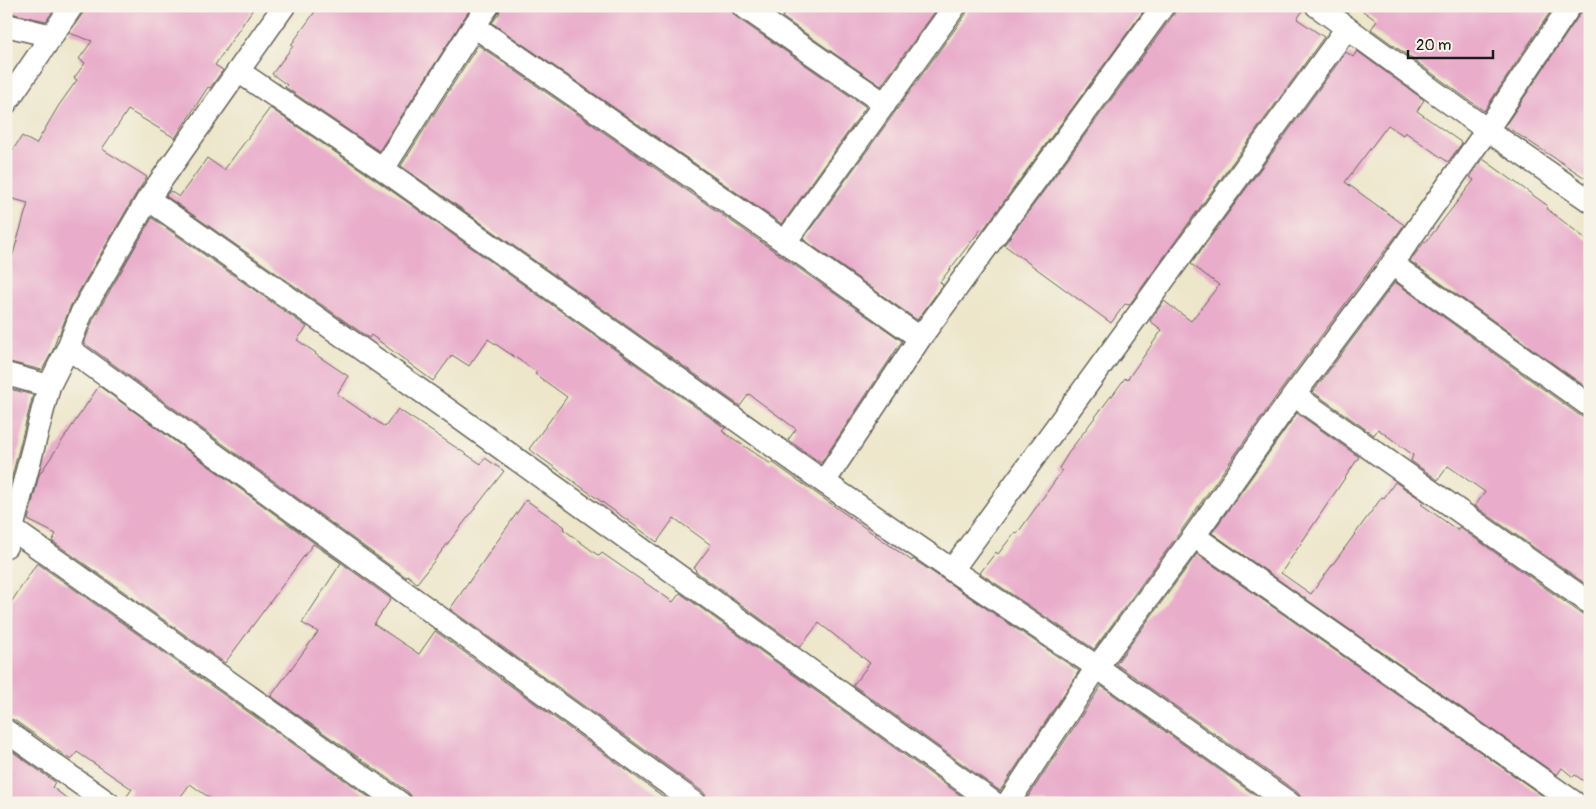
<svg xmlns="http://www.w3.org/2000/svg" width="1596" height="809" font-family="Pangolin,sans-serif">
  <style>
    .building { fill: #e9adcb }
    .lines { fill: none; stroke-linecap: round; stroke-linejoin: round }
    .minor-casing { stroke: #656359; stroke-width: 25 }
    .minor { stroke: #fff; stroke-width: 22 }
  </style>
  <rect width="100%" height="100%" fill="#f7f3e8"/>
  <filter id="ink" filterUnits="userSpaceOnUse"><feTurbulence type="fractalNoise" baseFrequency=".02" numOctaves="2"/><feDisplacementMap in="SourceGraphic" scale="10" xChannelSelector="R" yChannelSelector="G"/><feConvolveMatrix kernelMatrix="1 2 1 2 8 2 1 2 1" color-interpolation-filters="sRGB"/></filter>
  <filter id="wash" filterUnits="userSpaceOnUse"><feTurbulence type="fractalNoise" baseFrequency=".0096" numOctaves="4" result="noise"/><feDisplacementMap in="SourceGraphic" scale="20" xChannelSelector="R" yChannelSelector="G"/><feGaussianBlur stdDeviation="1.12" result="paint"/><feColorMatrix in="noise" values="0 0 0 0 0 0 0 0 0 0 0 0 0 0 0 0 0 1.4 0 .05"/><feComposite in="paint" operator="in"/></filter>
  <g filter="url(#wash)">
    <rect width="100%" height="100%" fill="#ede6ca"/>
    <g id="blocks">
      <!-- building -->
      <path class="building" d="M6 6H56L46 21 6 12Z
        M85 6H255L215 65 223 70 210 88 208 87 175 138 128 110 102 149 147 177 137 192 71 305 59 335 58 334 53 350 42 370 6 361V278L28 203 6 197V160L22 136 36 144 59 105 77 80 74 78 85 63 79 59 92 41 69 33 83 13Z
        M319 6H472L379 151 285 87 287 85 272 74 293 46 291 45Z
        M501 6H727L731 9 736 17 866 107 782 224 492 23 499 14Z
        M791 6H939L881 86 782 17Z
        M968 6H1147L983 230 981 229 940 282 943 285 917 320 803 239 966 14Z
        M1176 6H1304V9L1297 19 1324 37 1129 305 1125 304 1111 323 1004 245 1174 14Z
        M1356 6H1554L1484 111 1371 29 1377 21Z
        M1582 11 1590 16V181L1505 126Z
        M478 45 777 253 902 341 821 463 788 440 796 429 749 394 740 406 401 166Z
        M1357 51 1424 100 1417 111 1462 143 1448 162 1405 132 1403 135 1388 125 1345 182 1404 225 1283 387 1183 528 1094 649 980 573 996 552 998 554 1015 532 1017 534 1062 471 1059 468 1071 449 1111 396H1112L1125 378 1127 380 1162 330 1150 321 1164 301 1191 321 1219 285 1191 264 1346 52 1353 57Z
        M270 108 376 180 725 428 722 431 771 464 772 462 912 561 913 559 1079 671 1000 791 853 685 870 663 819 623 800 647 695 571 696 570 694 568 711 545 674 518 657 542 529 449 567 397 535 374 537 372 488 339 469 366 452 355 433 381 371 335 369 338 166 196 170 191 179 197 207 158 224 170Z
        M1483 159 1548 206 1546 208 1590 242V390L1410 261 1425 241 1426 242 1474 180 1470 177Z
        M152 218 307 327 297 340 316 353 315 354 348 376 337 394 385 427 398 409 481 464 485 458 504 471 417 583 407 575 406 577 84 343 94 318Z
        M1395 282 1582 417 1590 419V587L1475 506 1485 492 1448 466 1438 480 1411 461 1413 455 1378 429 1374 435 1313 392Z
        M99 386 391 599 374 624 419 654 435 631 672 803H413L412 797 408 792 271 696 318 632 302 623 341 563 313 544 225 663 52 541 56 534 28 520 39 475Z
        M6 388 33 395 10 484H6Z
        M1297 413 1359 457 1281 573 1311 594 1382 497 1384 498 1395 482 1423 501 1421 504 1457 530 1459 527 1582 614 1590 616V785L1575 775 1573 777 1562 768 1557 775 1212 533Z
        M526 500 565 527 563 529 599 556 602 553 673 602 680 593 971 803H708L707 797 703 792 450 609Z
        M1197 554 1543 796 1538 803H1302L1301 797 1297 792 1116 664Z
        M37 563 377 803H217L190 784 176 803H122L132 789 77 752 71 760 14 720 6 718V610Z
        M1101 686 1266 803H1024Z
        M6 747 55 782 52 787 73 803H6Z"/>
    </g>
  </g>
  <g filter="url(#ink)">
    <use href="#blocks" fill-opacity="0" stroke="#656359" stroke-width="1"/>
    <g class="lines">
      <defs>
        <path id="minor" d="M743 6 885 104
          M955 6 785 242 474 26 383 169 824 482 952 570 1097 667 1194 536 1294 395 1392 264 1487 130 1570 6
          M1317 6 1487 130 1590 201
          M6 25 52 36
          M474 26 488 6
          M238 71 383 169
          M6 103 72 6
          M148 199 458 417 994 803
          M785 242 920 338
          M1392 264 1590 406
          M68 348 695 803
          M6 374 49 386
          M1294 395 1590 603
          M824 482 920 338 1163 6
          M12 529 400 803
          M1194 536 1575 803
          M6 546 12 529 49 386 68 348 82 312 148 199 284 6
          M952 570 1347 28
          M6 731 108 803
          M1008 803 1097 667 1289 803"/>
      </defs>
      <!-- minor casing -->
      <use href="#minor" class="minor-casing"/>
      <!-- minor -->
      <use href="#minor" class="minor"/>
    </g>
  </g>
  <!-- margin -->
  <rect width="1596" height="809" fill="none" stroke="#f7f3e8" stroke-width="25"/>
  <!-- scale -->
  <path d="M1408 50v8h85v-8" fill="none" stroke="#1c1c1c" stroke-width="2.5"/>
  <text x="1416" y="50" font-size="15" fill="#1c1c1c" stroke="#f7f3e8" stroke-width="4" paint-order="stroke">20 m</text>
</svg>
